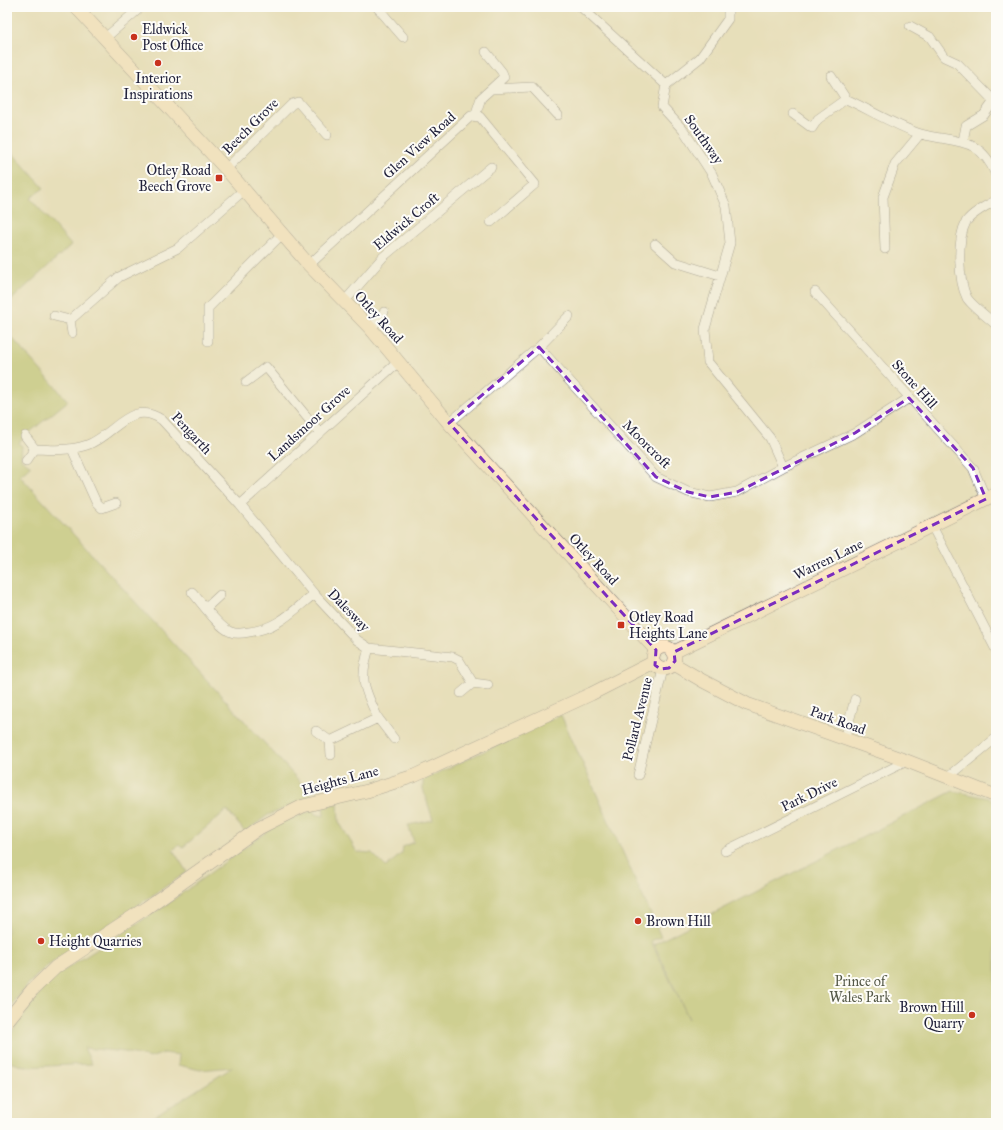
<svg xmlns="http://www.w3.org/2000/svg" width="1003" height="1130" font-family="'IM FELL Great Primer',serif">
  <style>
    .green { fill: #b0bc5e; stroke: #696f4c }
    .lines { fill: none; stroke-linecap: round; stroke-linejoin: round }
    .street-casing { stroke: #676467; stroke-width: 10 }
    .secondary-casing { stroke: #676467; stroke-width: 14 }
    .street { stroke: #fff; stroke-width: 9 }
    .secondary { stroke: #fce6c4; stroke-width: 13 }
    .marked { fill: none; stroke: #7b2cbf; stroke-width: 3; stroke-dasharray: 8 5; stroke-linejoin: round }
    .poi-dot { fill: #c8321e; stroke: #fdfcf7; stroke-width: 1.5 }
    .labels { text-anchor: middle; stroke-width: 4; stroke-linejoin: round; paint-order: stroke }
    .poi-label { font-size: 14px; fill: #22223b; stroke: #fdfcf7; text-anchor: start }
    .street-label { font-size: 14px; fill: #22223b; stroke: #fdfcf7 }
    .park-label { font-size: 14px; fill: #545847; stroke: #fdfcf7 }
  </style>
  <rect width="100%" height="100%" fill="#fdfcf7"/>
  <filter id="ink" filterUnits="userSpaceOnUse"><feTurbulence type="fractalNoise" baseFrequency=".025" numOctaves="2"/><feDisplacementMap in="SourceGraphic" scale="8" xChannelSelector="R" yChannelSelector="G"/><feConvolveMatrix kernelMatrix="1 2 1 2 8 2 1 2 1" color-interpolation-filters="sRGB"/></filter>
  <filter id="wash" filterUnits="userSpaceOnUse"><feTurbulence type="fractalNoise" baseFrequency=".012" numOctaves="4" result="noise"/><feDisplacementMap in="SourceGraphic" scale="16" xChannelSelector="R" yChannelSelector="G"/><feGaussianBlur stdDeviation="0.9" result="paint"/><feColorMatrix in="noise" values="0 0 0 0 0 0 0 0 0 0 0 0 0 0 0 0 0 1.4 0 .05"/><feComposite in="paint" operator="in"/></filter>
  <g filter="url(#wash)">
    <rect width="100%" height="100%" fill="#e7dfba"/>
    <!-- green -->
    <path class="green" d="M7 147 44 188 30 198 71 245 7 304Z
      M7 332 68 401 25 436 19 443 22 446 21 459 31 466 20 476 314 797 268 815 245 832 227 810 182 848 179 845 173 850 187 872 46 967 30 982 7 1011Z
      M655 631 679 636 671 640H660L656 635H653Z
      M561 715 661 937 651 941 689 1019 654 944 953 791 989 798 996 802V1123H134L137 1115 146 1122 233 1067 200 1070 178 1065 179 1055 164 1053 150 1058 125 1052 84 1048 92 1064 25 1067 7 1061V1039L42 990 40 989 60 973 166 905 277 824 313 810 315 814 324 816 323 806 338 803 339 822 357 852 372 853 386 867 402 853 403 847 414 842 408 825 433 820 423 789V780Z"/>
  </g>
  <g filter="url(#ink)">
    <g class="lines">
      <defs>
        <path id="street" d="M377 7 403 37
          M581 7 666 85 662 107 684 131 712 174 726 206 730 243 705 329 708 362 770 438 783 467
          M910 26 930 37 944 57 957 63 994 101 984 115 966 126 963 141
          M104 39 141 7
          M486 52 502 72 504 77 491 89
          M831 76 846 99
          M666 85 700 58 728 19V7
          M793 114 812 128 818 119 846 99C868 109 898 127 921 134 953 143 980 135 996 175
          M475 116 481 98 491 89 532 87 558 115
          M226 169 292 104 298 102 327 135
          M996 201C988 204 970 215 966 222 957 239 958 280 967 298 972 306 989 318 996 325
          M655 244 675 262 720 276
          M885 249 883 197 895 164 920 134
          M309 265 471 116 480 117 535 184 491 222
          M815 292 973 468 986 499
          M344 302 383 257 491 167
          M54 316 70 320
          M371 329 384 312
          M72 333 70 320 119 277 178 248 244 190
          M208 341V308L282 234
          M539 347 569 316
          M246 382 266 367 320 433
          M449 423 539 347 656 477 688 492 710 497 737 492 783 467 855 433 909 398
          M25 436 35 449
          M72 449 96 502 102 508 116 503
          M26 461 35 449C53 450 69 451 87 445 115 435 131 398 162 420L240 505 314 594 357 640 369 648 453 657 459 660 473 683 488 685
          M240 505 398 362
          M932 526 996 650
          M192 592C201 602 219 628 231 632 236 634 244 633 249 632 277 629 293 611 314 594
          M206 608 220 595
          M461 693 473 683
          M378 718 394 739
          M316 731 330 741 378 718C364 688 359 681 369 648
          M844 740 855 699
          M330 741 331 755
          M638 775 663 669
          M947 778 996 738
          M725 851 907 761"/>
        <path id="secondary" d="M76 7 226 169 309 265 371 329 449 423 656 650
          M653 658a11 11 0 1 1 22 0a11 11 0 1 1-22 0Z
          M674 652 996 494
          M674 664 703 681 747 704 907 761 996 796
          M7 1021 32 990 56 967 146 908 259 828 303 806 367 791 414 776 591 694 654 662"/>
      </defs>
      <!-- street casing -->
      <use href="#street" class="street-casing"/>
      <!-- secondary casing -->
      <use href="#secondary" class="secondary-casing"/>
      <!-- street -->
      <use href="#street" class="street"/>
      <!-- secondary -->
      <use href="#secondary" class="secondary"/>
    </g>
  </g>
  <!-- marked area -->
  <path d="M0 0H1003V1130H0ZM539 347 656 477 688 492 710 497 737 492 855 433 909 398 973 468 986 499 674 652 675 661 669 668 660 669 655 665 656 650 449 423Z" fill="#e7dfba" fill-opacity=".55" fill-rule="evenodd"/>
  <path class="marked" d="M539 347 656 477 688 492 710 497 737 492 855 433 909 398 973 468 986 499 674 652 675 661 669 668 660 669 655 665 656 650 449 423Z"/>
  <!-- markers -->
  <g class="poi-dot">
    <circle cx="134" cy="37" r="4"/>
    <circle cx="158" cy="63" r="4"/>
    <rect x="215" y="174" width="8" height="8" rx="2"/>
    <rect x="617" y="621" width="8" height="8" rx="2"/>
    <circle cx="638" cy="921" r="4"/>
    <circle cx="41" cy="941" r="4"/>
    <circle cx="972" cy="1015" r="4"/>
  </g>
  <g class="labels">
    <!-- poi labels -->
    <g class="poi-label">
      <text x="142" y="34">Eldwick<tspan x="142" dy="16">Post Office</tspan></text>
      <text x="158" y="83" text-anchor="middle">Interior<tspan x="158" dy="16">Inspirations</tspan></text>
      <text x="211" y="175" text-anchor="end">Otley Road<tspan x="211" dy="16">Beech Grove</tspan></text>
      <text x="629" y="622">Otley Road<tspan x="629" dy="16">Heights Lane</tspan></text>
      <text x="646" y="926">Brown Hill</text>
      <text x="49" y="946">Height Quarries</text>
      <text x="964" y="1012" text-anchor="end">Brown Hill<tspan x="964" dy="16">Quarry</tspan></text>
    </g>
    <!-- street labels -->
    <g class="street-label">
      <text transform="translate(250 126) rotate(-45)" y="5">Beech Grove</text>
      <text transform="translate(704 139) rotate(55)" y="5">Southway</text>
      <text transform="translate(419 145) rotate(-42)" y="5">Glen View Road</text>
      <text transform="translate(406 221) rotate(-40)" y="5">Eldwick Croft</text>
      <text transform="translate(379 317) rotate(48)" y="5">Otley Road</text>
      <text transform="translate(915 384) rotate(48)" y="5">Stone Hill</text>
      <text transform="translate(309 423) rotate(-42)" y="5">Landsmoor Grove</text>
      <text transform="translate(192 433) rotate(47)" y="5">Pengarth</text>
      <text transform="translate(647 444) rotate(45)" y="5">Moorcroft</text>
      <text transform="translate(594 559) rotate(47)" y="5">Otley Road</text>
      <text transform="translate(828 559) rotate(-26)" y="5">Warren Lane</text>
      <text transform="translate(349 610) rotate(46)" y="5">Dalesway</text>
      <text transform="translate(637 719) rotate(-76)" y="5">Pollard Avenue</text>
      <text transform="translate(838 720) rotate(20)" y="5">Park Road</text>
      <text transform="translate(340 780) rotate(-15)" y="5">Heights Lane</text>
      <text transform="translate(809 794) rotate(-26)" y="5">Park Drive</text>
    </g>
    <!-- park labels -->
    <g class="park-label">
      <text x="860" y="986">Prince of<tspan x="860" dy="16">Wales Park</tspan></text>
    </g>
  </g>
  <!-- margin -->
  <rect width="1003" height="1130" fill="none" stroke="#fdfcf7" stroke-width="24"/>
</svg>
